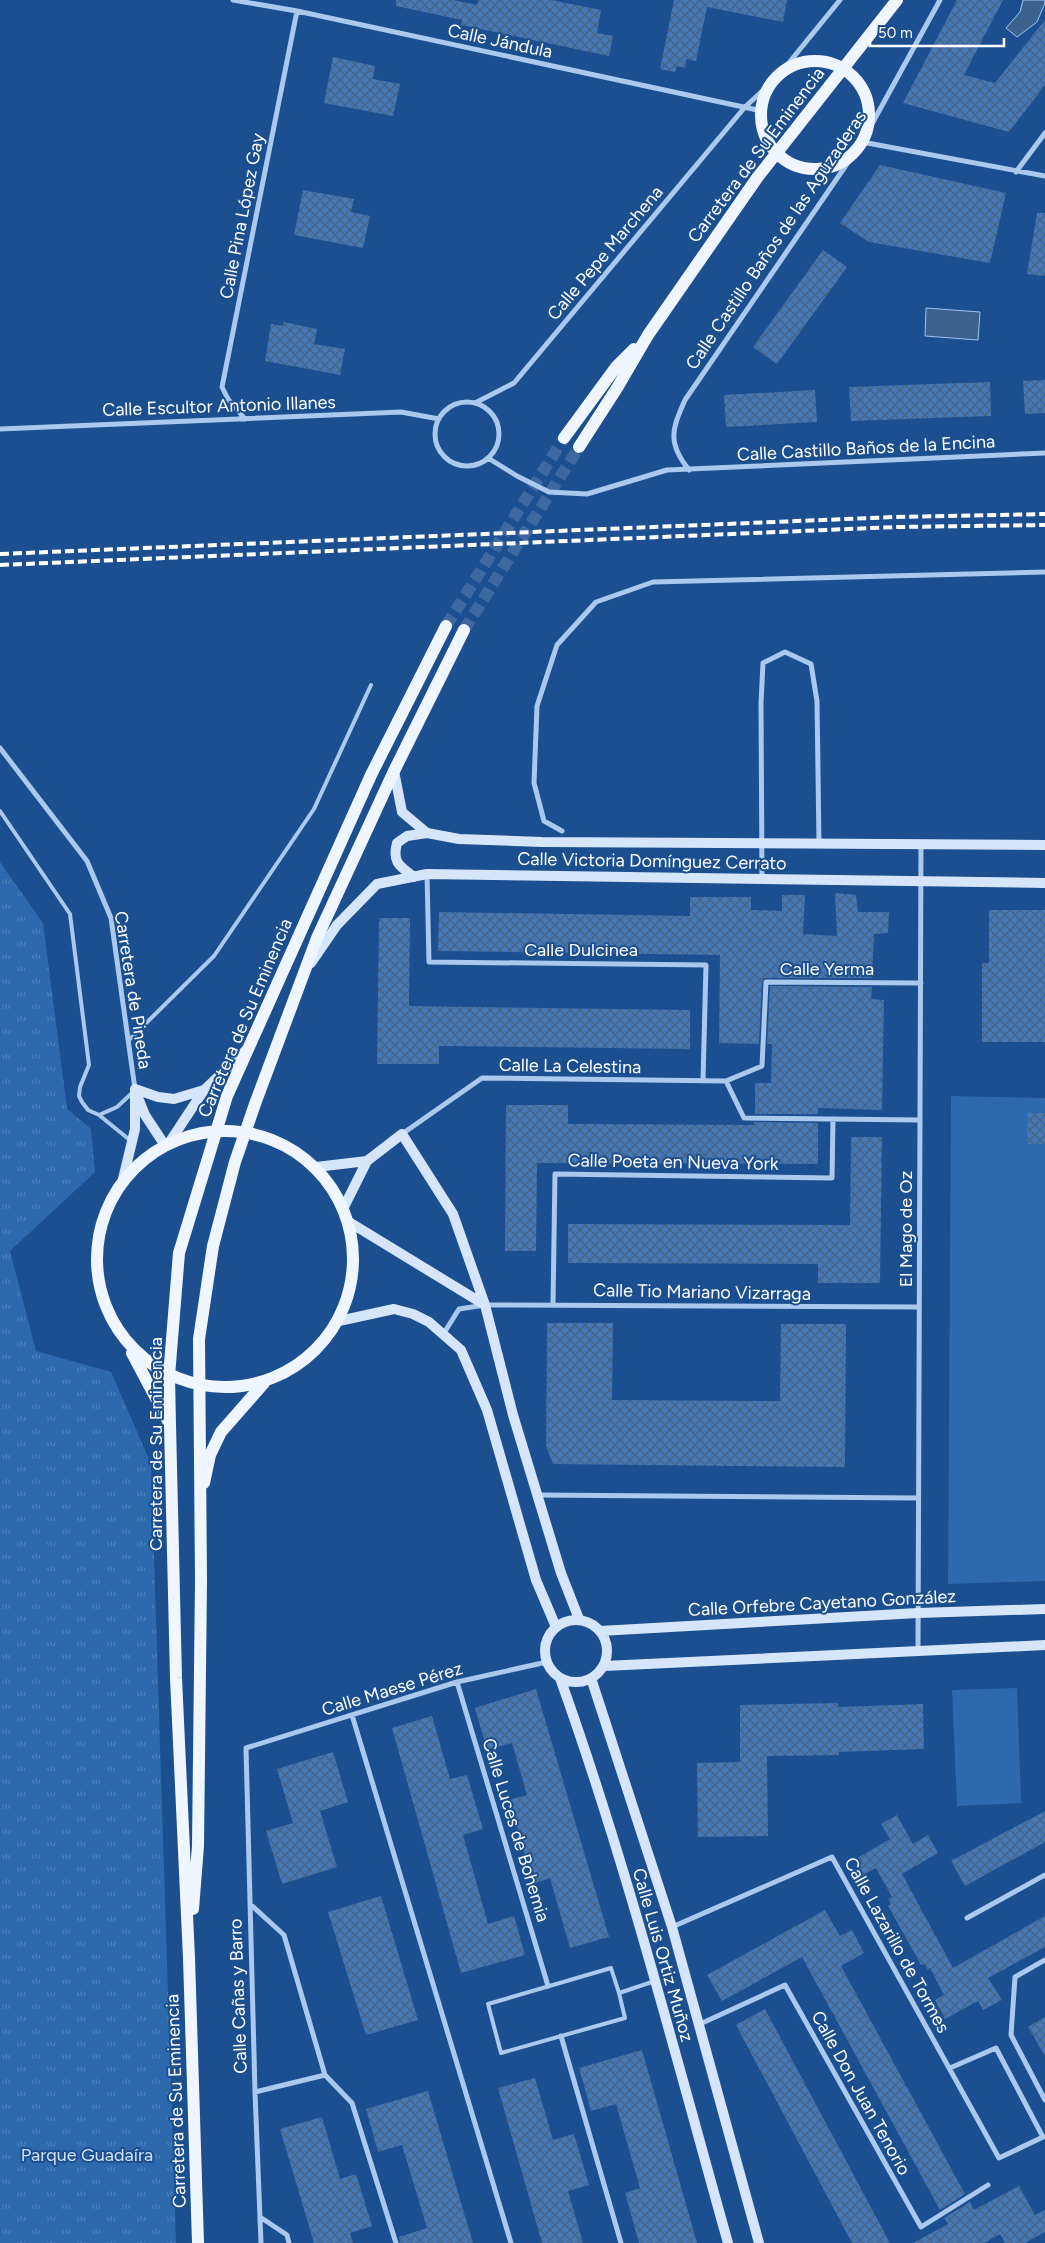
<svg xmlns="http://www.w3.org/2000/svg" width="1045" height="2243" font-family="Figtree,sans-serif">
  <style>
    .park { fill: url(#park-tufts) }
    .garden { fill: #2e69ad }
    .water { fill: #3c6290; stroke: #9cc4f0 }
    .building { fill: url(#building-cross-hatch) }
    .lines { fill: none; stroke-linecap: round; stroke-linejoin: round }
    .primary-tunnel { stroke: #3d69a0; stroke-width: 12; stroke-dasharray: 12 6; stroke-linecap: butt }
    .lane { stroke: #a9c9ee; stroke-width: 4 }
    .street { stroke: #a9c9ee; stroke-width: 5 }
    .secondary { stroke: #d6e6fa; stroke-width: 10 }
    .primary { stroke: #f0f6ff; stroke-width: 12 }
    .rail { stroke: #fff; stroke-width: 4; stroke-dasharray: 9 4; stroke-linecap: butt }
    .labels { text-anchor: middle; stroke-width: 4; stroke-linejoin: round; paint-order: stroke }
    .street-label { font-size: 18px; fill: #fff; stroke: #1b4f8f }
    .park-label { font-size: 18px; fill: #cfe3fa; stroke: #1b4f8f }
  </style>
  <defs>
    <pattern id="park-tufts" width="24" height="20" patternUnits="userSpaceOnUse" patternTransform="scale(1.25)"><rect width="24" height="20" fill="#2e69ad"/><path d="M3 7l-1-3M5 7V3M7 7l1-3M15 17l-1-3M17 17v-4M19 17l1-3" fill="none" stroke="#4d80b9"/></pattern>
    <pattern id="building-cross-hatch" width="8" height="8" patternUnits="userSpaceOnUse" patternTransform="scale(1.25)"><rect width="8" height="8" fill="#4478b7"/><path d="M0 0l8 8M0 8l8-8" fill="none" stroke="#486282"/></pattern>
  </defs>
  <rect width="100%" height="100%" fill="#1b4f8f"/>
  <!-- park -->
  <path class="park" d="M0 862 43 923 67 1109 91 1129 95 1172 10 1251 36 1351 111 1372 151 1464 176 2243H0Z"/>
  <!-- garden -->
  <path class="garden" d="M951 1096 1045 1098V1581L948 1584Z
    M1017 1688 1021 1803 957 1806 952 1690Z"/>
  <!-- water -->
  <path class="water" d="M1023 0H1044L1045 3 1037 22 1017 37 1006 28 1020 12Z
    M926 308 980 312 978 340 925 336Z"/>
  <!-- building -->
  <path class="building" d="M396 0H453L477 5 478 0H551L601 10 597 33 613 36 609 56 461 25 462 20 396 6Z
    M674 0H787L783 22 707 7 696 61 686 59 685 68 677 66 675 72 660 69Z
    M957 0H1003L964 75 995 83 1045 20V85L1009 132 903 103Z
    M333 57 375 66 373 79 400 84 393 116 324 103Z
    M880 165 1006 193 990 263 869 242 840 223Z
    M303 190 354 199 351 212 370 216 363 248 294 235Z
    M1037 213H1045V276L1027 274Z
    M823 250 847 267 777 364 753 347Z
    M284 322 317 329 314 344 345 349 340 375 265 361 271 324 283 326Z
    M1045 380V413L1025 414 1023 381Z
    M990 382 991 416 851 421 849 387Z
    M815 390 817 422 726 427 724 395Z
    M835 893 856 895 858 912H889L888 933 874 934 872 978H764L762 982 759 1044 719 1043 720 955 438 951 439 912 690 916V897H751V910L782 911V895H805L803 934 837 936Z
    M989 910H1045V1042H982V963H989Z
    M379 918H410L409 1006 690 1010V1049L439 1046V1064H377Z
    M770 986 872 987 871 999 884 1000 882 1110 818 1108V1114H755V1083H771L772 1044H767Z
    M506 1105H568V1124L754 1125V1122L818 1123V1164L537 1163 536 1251H505Z
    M1027 1113H1045V1144H1027Z
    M851 1137H882L880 1283H818V1264L568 1263V1224L850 1225Z
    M547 1323H613L612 1400 780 1401 781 1324H846L845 1467 553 1464 546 1446Z
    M536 1689 609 1937 570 1948 550 1878 533 1884 509 1800 527 1795 512 1743 487 1750 475 1708Z
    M838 1703V1707L923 1704 924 1749 839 1752V1755L767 1756 768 1836 698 1837 697 1763 740 1762V1705Z
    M432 1716 450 1779 467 1775 483 1829 463 1835 488 1924 514 1916 525 1955 461 1973 392 1728Z
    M333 1752 348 1802 320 1811 337 1867 282 1884 266 1831 293 1823 277 1769Z
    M1045 1811V1842L965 1886 951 1861Z
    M897 1815 913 1844 928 1835 938 1853 902 1874 953 1968 1045 1916V1947L988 1978 1002 2000 983 2010 978 2001 945 2019 935 2000 944 1995 930 1968 928 1970 924 1964 921 1965 888 1906 891 1904 888 1899 892 1897 876 1868 863 1875 854 1860 890 1839 881 1824Z
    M381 1896 418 2020 366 2035 328 1912Z
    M825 1910 840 1936 852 1930 864 1953 841 1966 965 2194 940 2210 802 1957 722 2001 707 1975Z
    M765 2009 890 2243H852L736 2025Z
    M1045 2017V2056L1028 2027Z
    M642 2050 697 2243H639L625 2193 640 2188 616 2104 591 2111 579 2068Z
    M535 2078 553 2140 574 2134 589 2185 568 2191 583 2243H542L498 2088Z
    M428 2091 473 2243H400L399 2237 427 2228 402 2145 378 2152 366 2109Z
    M322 2117 340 2179 356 2174 372 2226 350 2233 353 2243H314L280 2129Z
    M1019 2186 1035 2215 1045 2210V2232L1025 2243H1005L1000 2234 984 2243H913L948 2224 944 2218 970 2202 974 2210Z"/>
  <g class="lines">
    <!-- primary-tunnel -->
    <path class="primary-tunnel" d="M446 626 564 438
      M464 630 579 447"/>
    <!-- lane -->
    <path class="lane" d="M0 811 70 914 89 1065 80 1087 79 1096 82 1102 88 1110 99 1115 131 1141
      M128 1041 214 956 314 809 371 685
      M99 1115 117 1107 132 1093
      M619 1993 625 2018 501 2053 488 2004 611 1968 619 1993 655 1981"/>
    <!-- street -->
    <path class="street" d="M233 0 297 11 762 111
      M779 75 840 0
      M862 142 1045 176
      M1016 172 1045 133
      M435 434a32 32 0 1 1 64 0a32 32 0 1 1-64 0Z
      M475 403 514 383 745 107 772 82
      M245 419 228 399 222 387 297 11
      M0 429 401 412 439 419
      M488 458 517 476 549 492 587 494 667 470 1045 453
      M689 470C667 443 672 429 685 400L862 142 940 0
      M0 748 87 861 111 918 135 1089
      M562 831 544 821 534 783 537 706 557 645 596 602 653 582 1045 572
      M427 874 429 962 706 965 703 1081
      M762 879 761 703 763 663 785 652 811 664 817 701 819 843
      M726 1081 744 1118 920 1120
      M402 1134 482 1078 726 1081 762 1066 766 982 921 983
      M553 1304 555 1174 832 1178 833 1119
      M444 1333 459 1309 485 1305 919 1307
      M538 1495 917 1498
      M918 1651 921 845
      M457 1682 548 1986
      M352 1715 511 2243
      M250 1904 284 1935 325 2075 255 2092
      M967 1918 1045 1875
      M672 1927 832 1857 999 2158 1043 2137 996 2048 950 2068
      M1045 1960 1015 1977 1011 2035 1045 2100
      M700 2024 785 1985 921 2227 988 2185
      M561 2036 621 2243
      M325 2075 352 2103 396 2243
      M260 2217 287 2235 289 2243
      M261 2243 255 2092 246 1748 457 1682 547 1662"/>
    <!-- secondary -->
    <path class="secondary" d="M394 771 402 812 427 833 459 839 542 842 1045 845
      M414 877C399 866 392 862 397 843L407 836 427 833
      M311 963 337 925 377 884 427 874 1045 883
      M135 1089 158 1097 174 1099 204 1090
      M137 1095 145 1115 164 1144
      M169 1143 204 1090 246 1050
      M316 1167 367 1161
      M123 1179 135 1129V1089
      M343 1209 367 1161 402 1134 453 1214 485 1305 513 1415 561 1573 579 1619
      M349 1222 485 1305
      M339 1321 394 1309 413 1314 429 1322 461 1350 487 1410 536 1580 556 1627
      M545 1651a31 31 0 1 1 62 0a31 31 0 1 1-62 0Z
      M600 1631 918 1613 1045 1609
      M604 1666 1045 1645
      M560 1678C626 1862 675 2054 728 2243
      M591 1678 672 1927 759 2243"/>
    <!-- primary -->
    <path class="primary" d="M761 115a54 54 0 1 1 108 0a54 54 0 1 1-108 0Z
      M564 438 616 367 634 349
      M579 447 617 388 648 335 757 178 897 0
      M97 1259a128 128 0 1 1 256 0a128 128 0 1 1-256 0Z
      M132 1353 168 1421
      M204 1483 210 1455 221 1432 264 1383
      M193 1909 198 1846 201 1581 199 1339 213 1246 235 1162 255 1104 317 938 394 771 464 630
      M198 2243 189 1958 176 1678 170 1425 169 1376 179 1253 227 1096 371 775 446 626"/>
    <!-- rail -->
    <path class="rail" d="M0 554 895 517 1045 514
      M0 565 896 527 1045 525"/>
  </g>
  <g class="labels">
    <!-- street labels -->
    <g class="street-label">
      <text transform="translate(500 41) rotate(12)" y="6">Calle Jándula</text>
      <text transform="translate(756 155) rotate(-53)" y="6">Carretera de Su Eminencia</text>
      <text transform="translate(242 216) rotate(-79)" y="6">Calle Pina López Gay</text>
      <text transform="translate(776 240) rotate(-56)" y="6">Calle Castillo Baños de las Aguzaderas</text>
      <text transform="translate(605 253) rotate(-50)" y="6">Calle Pepe Marchena</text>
      <text transform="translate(219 406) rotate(-2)" y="6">Calle Escultor Antonio Illanes</text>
      <text transform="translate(866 448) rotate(-3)" y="6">Calle Castillo Baños de la Encina</text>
      <text transform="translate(652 861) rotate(1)" y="6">Calle Victoria Domínguez Cerrato</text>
      <text x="581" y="956">Calle Dulcinea</text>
      <text x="827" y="975">Calle Yerma</text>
      <text transform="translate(133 990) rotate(81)" y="6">Carretera de Pineda</text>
      <text transform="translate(245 1018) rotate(-67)" y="6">Carretera de Su Eminencia</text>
      <text transform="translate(570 1066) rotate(1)" y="6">Calle La Celestina</text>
      <text transform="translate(673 1162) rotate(1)" y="6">Calle Poeta en Nueva York</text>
      <text transform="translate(906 1229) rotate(-90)" y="6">El Mago de Oz</text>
      <text transform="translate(702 1292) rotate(1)" y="6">Calle Tio Mariano Vizarraga</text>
      <text transform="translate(156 1444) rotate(-90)" y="6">Carretera de Su Eminencia</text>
      <text transform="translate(822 1603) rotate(-3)" y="6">Calle Orfebre Cayetano González</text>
      <text transform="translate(392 1689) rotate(-17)" y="6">Calle Maese Pérez</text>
      <text transform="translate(516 1830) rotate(73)" y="6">Calle Luces de Bohemia</text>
      <text transform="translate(897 1945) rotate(61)" y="6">Calle Lazarillo de Tormes</text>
      <text transform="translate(663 1955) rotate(74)" y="6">Calle Luis Ortiz Muñoz</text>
      <text transform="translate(238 1996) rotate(-92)" y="6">Calle Cañas y Barro</text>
      <text transform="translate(861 2093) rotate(61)" y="6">Calle Don Juan Tenorio</text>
      <text transform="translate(176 2101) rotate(-92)" y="6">Carretera de Su Eminencia</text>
    </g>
    <!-- park labels -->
    <g class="park-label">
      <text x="87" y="2161">Parque Guadaíra</text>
    </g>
  </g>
  <!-- scale -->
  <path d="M870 38v8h134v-8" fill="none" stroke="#ffffff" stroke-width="2.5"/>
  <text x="878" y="38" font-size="15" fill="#ffffff" stroke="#1b4f8f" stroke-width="4" paint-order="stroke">50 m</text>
</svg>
